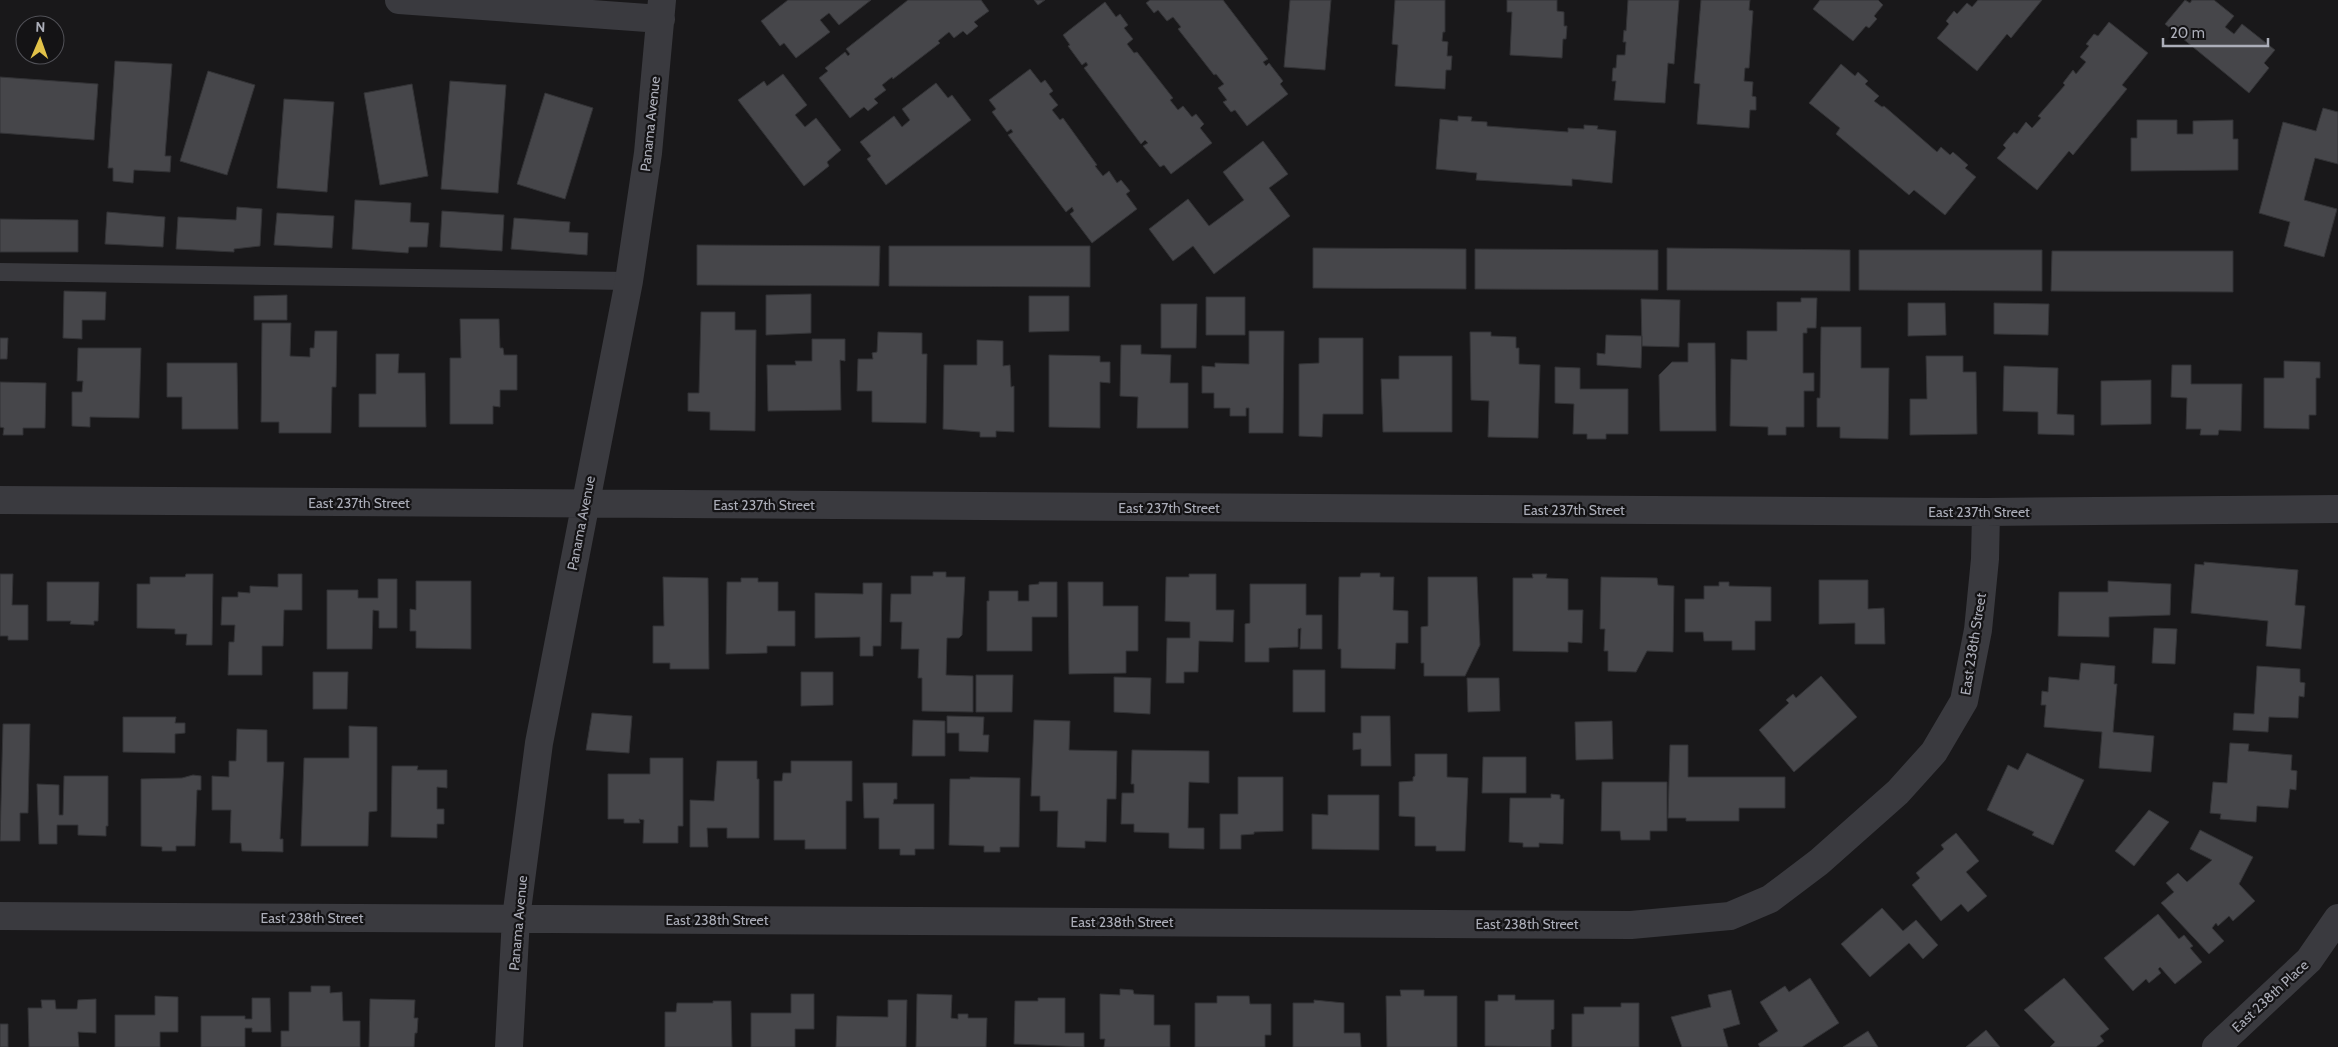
<svg xmlns="http://www.w3.org/2000/svg" width="2338" height="1047" font-family="Cabin,sans-serif">
  <style>
    .building { fill: #46464a; stroke: #333336 }
    .lines { fill: none; stroke-linecap: round; stroke-linejoin: round }
    .lane { stroke: #3a3a3f; stroke-width: 18 }
    .street { stroke: #3a3a3f; stroke-width: 28 }
    .labels { text-anchor: middle; stroke-width: 4.5; stroke-linejoin: round; paint-order: stroke }
    .street-label { font-size: 14px; fill: #acaeb9; stroke: #141315 }
  </style>
  <rect width="100%" height="100%" fill="#19181a"/>
  <!-- building -->
  <path class="building" d="M788 0H871L839 25 829 13 820 20 830 32 796 58 784 43 780 46 761 21Z
    M908 0H981L989 11 974 22 978 26 967 35 963 31 954 38 949 32 938 41 940 43 893 79 892 77 882 85 886 90 874 99 878 103 868 111 864 107 850 118 819 78 828 71 825 68 845 52 848 56 850 54 846 49Z
    M1034 0H1045L1038 5Z
    M1150 0H1223L1268 59 1263 62 1266 66 1269 63 1283 81 1280 84 1288 94 1247 126 1235 110 1231 112 1223 102 1227 100 1218 88 1224 84 1216 74 1214 75 1178 29 1181 27 1173 17 1167 21 1158 10 1154 13 1146 3Z
    M1290 0H1331L1325 70 1284 67Z
    M1395 0H1445V32H1443L1442 41 1448 42 1447 56H1452L1451 70H1446L1445 89 1395 86 1398 45 1392 44Z
    M1507 0H1557V11L1564 12V26H1567L1566 39H1563L1562 58 1510 55 1512 12H1507Z
    M1628 0H1679L1674 64 1668 63 1665 103 1614 100 1616 81H1612L1613 68H1616L1617 55H1625L1626 42H1623L1624 30 1626 31Z
    M1701 0H1750L1749 10 1753 11 1749 68H1745L1744 81 1753 82 1752 96 1756 97V110H1750L1749 128 1697 124 1700 84 1694 83Z
    M1820 0H1878L1883 5 1874 16 1877 19 1869 28 1866 26 1853 41 1813 9Z
    M1978 0H2042L2011 38 2007 34 1977 71 1937 38 1949 24 1946 21 1954 11 1957 14 1967 3 1972 7Z
    M2185 0 2190 3 2192 0H2214L2234 16 2225 27 2234 34 2242 24 2275 50 2264 63 2269 68 2249 93 2165 24Z
    M1105 2 1116 17 1120 14 1128 25 1124 28 1133 39 1127 44 1134 53 1137 52 1173 98 1170 100 1178 110 1183 106 1192 117 1196 114 1204 124 1200 128 1212 143 1171 174 1164 165 1160 167 1143 146 1148 143 1145 140 1141 144 1084 68 1088 65 1086 62 1082 65 1068 46 1070 45 1063 35Z
    M2109 22 2148 53 2122 85 2127 89 2073 155 2069 151 2037 190 1997 158 2006 148 2003 145 2014 132 2017 134 2026 122 2032 128 2041 118 2038 116 2065 85 2063 83 2073 70 2076 74 2086 62 2080 57 2089 46 2086 44 2094 34 2098 36Z
    M115 61 172 64 165 156H171L170 172 134 170 133 183 113 181V168H108Z
    M1841 64 1855 76 1858 72 1868 81 1865 84 1879 96 1874 101 1882 107 1884 106 1937 152 1941 147 1950 155 1953 152 1968 165 1965 168 1976 177 1945 215 1914 190 1909 195 1836 134 1840 128 1809 103Z
    M1030 69 1041 83 1045 80 1053 91 1049 94 1058 105 1052 110 1060 120 1063 118 1097 165 1095 166 1103 176 1109 171 1117 183 1121 180 1130 191 1126 194 1137 209 1092 243 1070 214 1074 211 1072 207 1066 212 1008 135 1013 132 1011 129 1007 132 992 112 996 109 989 100Z
    M208 71 255 85 227 175 180 161Z
    M783 74 807 105 795 115 805 127 816 118 841 150 827 162 829 166 804 186 738 100 764 81 767 86Z
    M0 77 98 84 94 140 0 133Z
    M450 81 506 85 498 193 441 189Z
    M936 83 948 98 952 95 971 120 886 185 867 159 871 156 860 142 894 116 902 127 910 120 902 109Z
    M412 84 428 176 380 185 364 93Z
    M545 93 593 108 565 199 517 184Z
    M284 99 334 102 327 192 277 188Z
    M2323 108 2338 112V164L2315 158 2304 200 2337 209 2324 257 2284 246 2290 222 2259 213 2283 122 2316 131Z
    M1458 116 1472 117 1471 121 1487 122V126L1568 132V128L1584 129V125L1598 126 1597 129 1616 131 1612 183 1572 179V186L1476 180 1477 173 1436 169 1440 119 1458 121Z
    M2137 120H2177V134H2193V121L2233 120V139H2238V170L2131 171V138H2137Z
    M1263 141 1288 174 1269 188 1290 216 1214 274 1193 246 1173 261 1149 229 1188 199 1209 226 1244 200 1223 172Z
    M355 200 411 203 410 222 429 223 427 247H409L408 253 352 249Z
    M237 207 262 209 260 246 234 249V252L176 249 178 217 236 220Z
    M442 211 504 215 502 251 440 247Z
    M107 212 165 217 163 247 105 244Z
    M277 213 334 216 332 248 274 245Z
    M514 218 570 222 569 232 588 233 587 255 511 249Z
    M0 219 78 220V252H0Z
    M697 245 880 246 879 286 697 285Z
    M889 246H1090V287L889 286Z
    M1313 248 1466 249V289L1313 288Z
    M1667 248 1850 250V291L1667 290Z
    M1475 249 1658 250V290L1475 289Z
    M1859 250H2042V291L1859 290Z
    M2052 251H2233V292L2051 291Z
    M64 291 106 292 105 320H82V339L63 338Z
    M811 294V333L766 335V295Z
    M287 295V320H254V296Z
    M1029 296H1069V331L1029 332Z
    M1206 297H1245V335H1206Z
    M1801 298H1817L1816 328H1807V333H1803V373H1814V391H1804V427H1786V435H1768V427L1730 426 1731 359 1747 360V331H1777V302H1801Z
    M1641 299 1680 300 1679 347 1642 346Z
    M1908 303H1945L1946 335 1908 336Z
    M1994 303 2049 304 2048 335 1994 334Z
    M1161 304H1197L1196 348H1161Z
    M701 312H735V330H756L755 431 710 430V412L688 411V393H699Z
    M460 319H499L500 348H503L504 355H517V390H500V407L493 406V424H450V358H461Z
    M262 323H291L290 356 310 357V348H314L315 331H337L336 387H332L331 433H279V422H261Z
    M1821 327H1861V368H1889L1888 439 1840 438V427H1817V398H1820Z
    M1249 331H1284L1283 433H1249V408H1246V416H1230V408H1214V393H1202V366L1215 367V363L1249 364Z
    M878 332 922 333V354H927L926 423 872 422V391H857L858 359H873L872 353 877 352Z
    M1470 332H1491V336L1516 337V348H1519V364L1540 365 1538 438 1488 437 1489 401 1471 400Z
    M1606 335 1642 336 1641 368 1597 365V353L1605 354Z
    M0 338H8L7 359H0Z
    M1319 338H1363V414H1323L1322 437 1299 436V364L1319 363Z
    M812 339H845V361L840 360 841 410 768 411 767 365H796L795 361H812Z
    M977 340 1003 341V366L1010 365 1011 387 1014 386V432L996 431V437H980V432L943 429 944 365H977Z
    M1688 343H1715L1716 431H1660L1659 375 1672 362H1688Z
    M1121 345H1141V354L1171 355 1170 383H1188V428H1137L1138 397 1120 396Z
    M78 348H141L139 418 90 417V427L72 426V392H82L83 381H77Z
    M376 354H399L398 373H425L426 427H359V394H376Z
    M1049 355 1100 356V362H1110V383L1100 382V428L1049 427Z
    M1399 356H1452V432H1383L1381 379H1399Z
    M1926 356H1963V372H1976L1977 434 1910 435V399H1927Z
    M2284 361 2320 362V378H2316V415H2309V429L2264 428V378H2284Z
    M167 363H237L238 429H182V397H167Z
    M2172 365H2191V384H2242L2241 431 2219 430 2218 435H2200L2201 429H2186L2187 398 2171 397Z
    M2004 366 2058 368 2057 414 2074 415V435L2038 434V412L2003 411Z
    M1555 367 1580 368V389H1628V434H1606V439H1587V434H1573L1574 404 1555 403Z
    M2151 380V424L2101 425V381Z
    M0 382 46 383 45 428H23V435H3L4 428 0 427Z
    M2204 562 2298 570 2295 605 2305 606 2301 649 2266 646 2268 621 2191 613 2195 564 2204 565Z
    M933 572H946V577H965L962 635 959 638H947L946 675 973 676V712L922 711V678H918L919 649H901L902 622H890L891 594H911V576H933Z
    M1361 573H1380V577H1394L1393 610 1408 611V643H1396L1395 669 1341 668V649H1338L1339 577H1360Z
    M0 574H13L12 605H28V640H8V636H0Z
    M186 574H213L212 645H186L187 634H175V629L137 628V584H150V577H185Z
    M278 574H302V610H284L283 646H262V675H228L229 642H234L235 625H221L222 597H238V592L250 593V586L278 587Z
    M1189 574H1216V610H1234L1233 642 1199 641 1198 672H1184V683H1166L1167 638H1190V622L1165 621 1166 577H1189Z
    M1532 574H1547L1546 578 1568 579V610H1583L1582 643 1568 642V652L1513 651V578H1533Z
    M663 577 708 578 709 669H670V663H653V626H664Z
    M1428 577H1477L1480 645 1465 676H1424V663H1421V627L1428 626Z
    M1601 577 1657 578 1658 585 1674 586 1673 652 1647 651 1636 672 1608 671V651H1604L1605 629H1600Z
    M741 578H758V582H778V611H795V646H767V653L726 654 727 582H741Z
    M378 579H397V628H379V611L373 610 372 649H327V590H358V598H378Z
    M1819 580H1868V609L1884 608 1885 644H1855V623L1819 624Z
    M416 581H471V649L416 648V631H410V609L416 610Z
    M2108 581 2171 584 2170 615 2109 617V637L2058 636 2059 592H2108Z
    M47 582H99L98 621H94V625L70 624 71 621H47Z
    M1039 582H1057V617H1032V651H987V601H989V591H1018V601H1029V585L1039 584Z
    M1068 582H1103V606H1138V651H1126V673L1069 674Z
    M1719 582H1729V586L1771 587V621H1755V650H1732V641H1704L1703 632H1685V599H1704V586H1719Z
    M863 583H882L881 646H873V656H860V637L815 638V593L863 594Z
    M1250 584H1306V615H1322V649H1300L1301 628 1298 629V647L1269 648V662H1245V624L1250 623Z
    M2154 628 2177 629 2175 664 2152 663Z
    M2081 663 2115 666 2114 684H2117L2113 732 2154 736 2151 772 2099 768 2102 732 2044 727 2046 705H2041L2042 691 2048 692 2049 677 2079 680Z
    M2257 666 2300 669V682L2305 683 2304 697 2299 696 2298 718 2269 717 2268 732 2233 730 2234 713 2254 714Z
    M1293 670H1325V712H1293Z
    M313 672H348L347 709H313Z
    M801 672H833V705L801 706Z
    M976 675H1013L1012 712H976Z
    M1821 676 1857 717 1794 772 1759 730 1789 703 1786 700 1793 694 1796 698Z
    M1114 677 1151 678 1150 714 1114 712Z
    M1467 678H1499L1500 711 1468 712Z
    M592 713 632 716 629 753 586 750Z
    M947 716 984 717 983 735H989L988 752 959 751V733H947Z
    M1361 716H1390L1391 766H1361V749L1353 750V733H1361Z
    M123 717H176L175 723H185V733L175 734V753L123 752Z
    M913 720 945 721V756H912Z
    M1034 720 1070 721 1069 750 1117 751 1116 799H1107L1106 842 1085 841V848L1057 847 1058 811H1040V796H1031Z
    M1612 721 1613 759 1576 760 1575 722Z
    M3 724H30L28 813H20V841H0Z
    M349 726 377 727V811L369 812 368 846H301L304 758H349Z
    M237 729 267 730V762H284L280 839H283V852L242 851 241 843H230L231 810H212V776L229 777V761H236Z
    M2230 743 2249 744 2248 751 2292 755 2291 770 2297 771 2296 790 2290 789 2288 808 2257 806 2256 822 2220 819 2221 814 2210 813 2213 782 2227 783Z
    M1670 745H1688V777H1785V808H1739V821H1686V818H1668Z
    M1132 750 1209 751V783L1189 782 1188 828H1204V849L1169 848V833L1134 832V824H1121L1122 793H1134V784H1131Z
    M2027 753 2084 780 2053 845 2032 835 2034 832 1987 810 2008 765 2018 770Z
    M1415 754H1447V777L1468 778 1465 851H1436V846H1415V817L1399 816V782L1413 781V777L1415 776Z
    M1483 757H1526V793H1482Z
    M650 758H683V826H678V843H643L644 820 639 819 640 823H624V819H608V774H650Z
    M717 761H757V779H759V838H727V828H707L708 847H690V800L714 801Z
    M791 761H852V801H846V849H805V840H774V781H782L783 773H791Z
    M392 766H418L417 770H447V788L437 787V809H444V824H437V838L391 837Z
    M193 775 201 776V790H197L195 846H176V851H162V847L141 846V779L182 778Z
    M64 776H108V826H106V836L78 835V825H57V844H39L37 784 59 785V815H63Z
    M970 777 1020 778 1019 847H1000V852H984V846L949 845 950 779H970Z
    M1238 777H1283V831L1254 832V834L1241 835V849H1220V814H1238Z
    M1602 782H1667V831H1650V840H1621L1620 831H1601Z
    M863 783H897V799H894L893 804H934V849H915V855H900V849H879V818H864Z
    M1551 794 1560 795V799H1564L1563 844 1539 843V847H1523V843L1509 842 1510 798H1551Z
    M1328 795H1379V850L1312 849V814L1328 815Z
    M2149 810 2169 822 2134 866 2115 851Z
    M2200 830 2253 857 2239 884 2255 901 2233 921 2229 916 2218 926 2216 923 2212 928 2224 941 2209 954 2161 903 2174 892 2166 883 2178 873 2187 882 2212 860 2190 849Z
    M1956 833 1979 861 1966 872 1987 896 1968 912 1961 904 1941 921 1912 885 1920 878 1916 873 1944 849 1941 845Z
    M1882 908 1903 931 1916 920 1938 945 1923 959 1909 943 1870 977 1841 944Z
    M2158 914 2179 939 2184 935 2193 946 2190 948 2202 962 2175 984 2160 967 2158 969 2161 973 2149 983 2146 979 2133 991 2104 958Z
    M1810 978 1839 1023 1802 1047H1760L1758 1044 1778 1031 1760 1002 1785 986 1789 992Z
    M2064 978 2109 1029 2100 1036 2104 1041 2096 1047H2050L2055 1042 2024 1010Z
    M311 986H330V993L342 992 343 1021H360V1047H281V1031H289V992H311Z
    M1120 989 1133 990 1134 994 1154 995V1025H1170V1047H1104L1105 1039H1100V994L1120 995Z
    M1400 990H1424V996H1457V1047H1387L1386 996H1401Z
    M1731 990 1740 1024 1723 1029 1728 1047H1682L1671 1017 1711 1007 1708 995Z
    M791 994H814V1029H795V1047H751V1013H791Z
    M917 994 952 995 951 1018 958 1019V1014H968V1018H987L986 1047H916Z
    M1498 995H1515V1000H1554V1029L1551 1030V1047L1485 1046V1001H1498Z
    M155 996 178 997V1032H160V1047H115V1015H155Z
    M1217 996H1249L1250 1004H1271V1035H1265V1047H1195V1003H1217Z
    M252 998H270L271 1032H252V1028H245V1047H201V1016H245V1019H252Z
    M1038 998H1065V1033H1084V1047L1014 1044 1015 1001H1038Z
    M96 999V1033L78 1032 79 1047H29L28 1008H42L41 1000H55L56 1009H77L78 1000Z
    M370 999 415 1000 414 1018H418L417 1033H415L414 1047H369Z
    M888 1000H907L906 1047H836L837 1016 888 1017Z
    M1314 1000 1344 1003V1033H1360L1361 1047H1293V1003H1314Z
    M713 1001H731L732 1047H665V1012H676L677 1003H713Z
    M1621 1003H1639V1047H1572V1014H1584V1007H1621Z
    M0 1024H8V1047H0Z
    M1986 1030 2000 1047H1966Z
    M1868 1031 1878 1047H1843Z"/>
  <g class="lines">
    <!-- lane -->
    <path class="lane" d="M0 272 629 281"/>
    <!-- street -->
    <path class="street" d="M399 0 661 19
      M0 500 1986 512 2338 509
      M0 916 1631 925 1730 916 1770 899 1819 862 1898 792 1934 752 1964 701 1978 630 1985 559 1986 512
      M509 1047 516 918 539 743 629 281 648 153 662 0
      M2216 1047 2309 960 2338 918"/>
  </g>
  <g class="labels">
    <!-- street labels -->
    <g class="street-label">
      <text transform="translate(650 124) rotate(-84)" y="5">Panama Avenue</text>
      <text x="359" y="508">East 237th Street</text>
      <text x="764" y="510">East 237th Street</text>
      <text x="1169" y="513">East 237th Street</text>
      <text x="1574" y="515">East 237th Street</text>
      <text x="1979" y="517">East 237th Street</text>
      <text transform="translate(581 523) rotate(-79)" y="5">Panama Avenue</text>
      <text transform="translate(1973 644) rotate(-81)" y="5">East 238th Street</text>
      <text x="312" y="923">East 238th Street</text>
      <text x="717" y="925">East 238th Street</text>
      <text x="1122" y="927">East 238th Street</text>
      <text transform="translate(518 923) rotate(-85)" y="5">Panama Avenue</text>
      <text x="1527" y="929">East 238th Street</text>
      <text transform="translate(2270 996) rotate(-43)" y="5">East 238th Place</text>
    </g>
  </g>
  <!-- north arrow -->
  <g transform="translate(40 40) rotate(2)"><circle r="24" fill="#141315" stroke="#515157"/>
  <path d="M0-4L9 19L0 12L-9 19Z" fill="#e2c249"/>
  <text y="-8" font-size="14" font-weight="bold" text-anchor="middle" fill="#acaeb9">N</text>
  </g>
  <!-- scale -->
  <path d="M2163 38v8h105v-8" fill="none" stroke="#acaeb9" stroke-width="2.5"/>
  <text x="2170" y="38" font-size="15" fill="#acaeb9" stroke="#141315" stroke-width="4" paint-order="stroke">20 m</text>
</svg>
